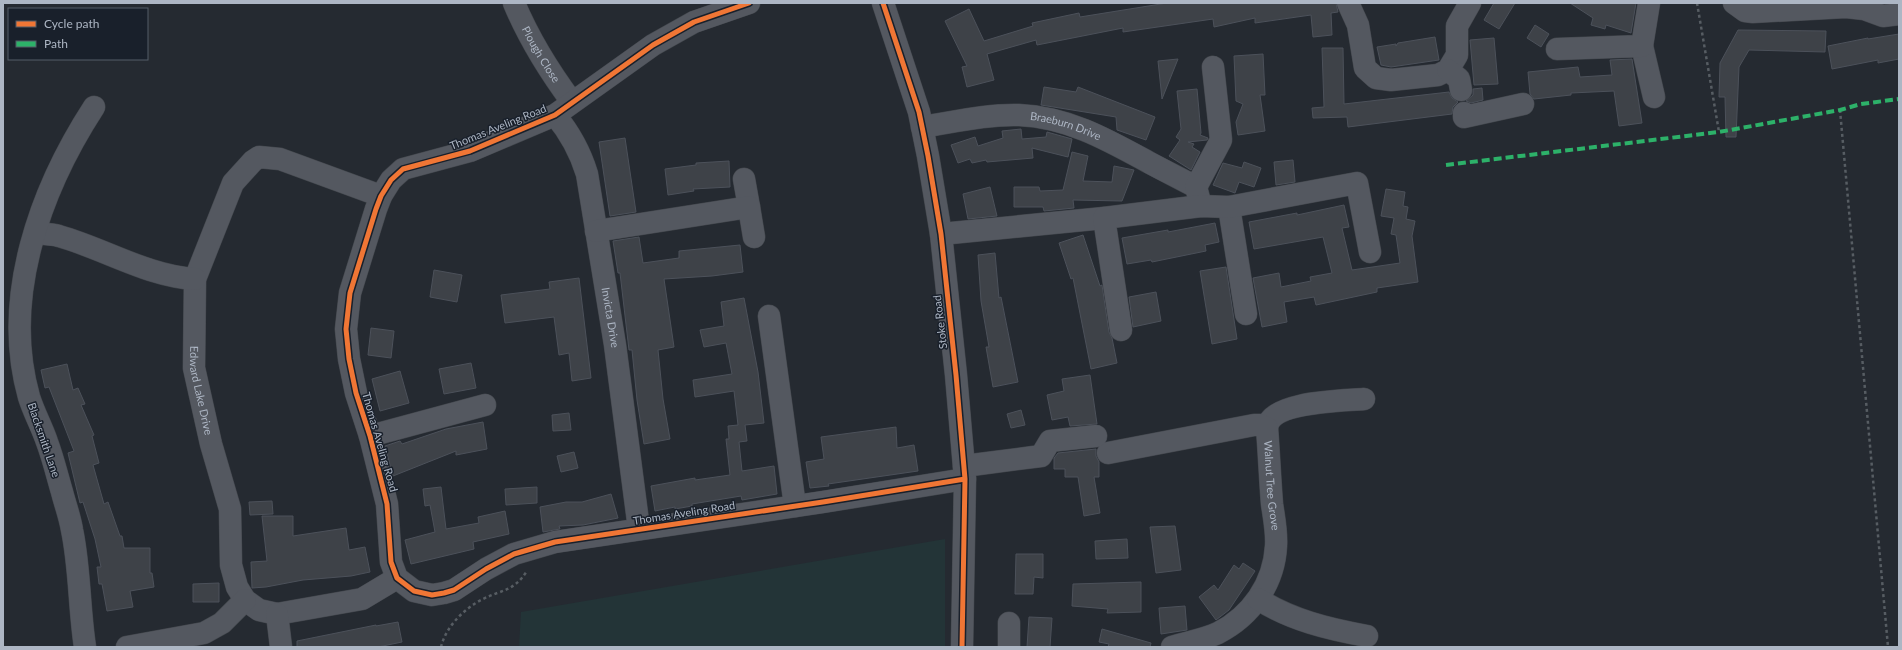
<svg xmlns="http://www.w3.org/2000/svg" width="1902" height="650" font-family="Lato,sans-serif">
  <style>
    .green { fill: #233437 }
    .building { fill: #3e4248; stroke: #4c515a }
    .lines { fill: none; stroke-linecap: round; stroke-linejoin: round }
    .minor-casing { stroke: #42464c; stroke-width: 23 }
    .path { stroke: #575d63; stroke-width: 2.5; stroke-dasharray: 3 3; stroke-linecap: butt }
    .minor { stroke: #545860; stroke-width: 22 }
    .quiet { stroke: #2db169; stroke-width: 4; stroke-dasharray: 8 4; stroke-linecap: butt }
    .cycleway-casing { stroke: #19202b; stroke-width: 8 }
    .cycleway { stroke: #f07635; stroke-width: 5 }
    .labels { text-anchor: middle; stroke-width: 3; stroke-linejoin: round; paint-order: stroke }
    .street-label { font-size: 11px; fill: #adb6c4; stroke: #19202b }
  </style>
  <rect width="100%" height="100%" fill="#252a31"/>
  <!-- green -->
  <path class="green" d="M945 539V647H519L521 612Z"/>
  <!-- building -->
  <path class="building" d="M1167 3H1336L1338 12 1331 13 1332 35 1313 37 1311 15 1255 23V18L1214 27 1213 19 1123 32V28L1037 45 1036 40 987 54 994 80 967 87 962 67 967 66 945 21 969 9 984 41 1033 26 1032 23 1079 13 1080 17Z
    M1494 3H1515L1499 29 1484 20Z
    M1570 3H1636L1631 33 1606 25 1605 29 1591 25 1593 18Z
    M1535 25 1549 34 1541 47 1527 38Z
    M1738 30 1826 31 1825 52 1749 50 1739 67 1736 137H1726L1725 97H1719L1720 63Z
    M1899 34V59L1878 63V60L1832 69 1828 46 1868 38V39Z
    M1435 37 1439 60 1391 67 1381 65 1377 47 1396 44V46L1398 43Z
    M1494 38 1498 84 1474 85 1470 40Z
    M1322 48H1343L1344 104 1449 92 1452 98 1458 102 1453 107 1452 114 1348 127 1347 117 1313 118 1312 108 1324 107Z
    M1263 54 1265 95H1260L1265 131 1238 135 1236 122 1243 104 1236 101 1234 56Z
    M1178 59 1162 99 1158 61Z
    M1632 59 1642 123 1619 126 1614 91 1571 93V95L1534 99 1530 94 1528 72 1578 67 1580 77 1612 75 1610 60Z
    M1044 87 1076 92 1078 87 1155 117 1146 140 1117 130 1116 117 1041 105Z
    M1482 88 1483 100 1471 103 1466 101 1473 95V89Z
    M1197 89 1201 133 1200 135 1208 138 1207 140 1188 142 1194 144 1192 147 1200 152 1191 170 1169 156 1180 140 1176 137 1181 129 1177 91Z
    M1021 129 1022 139 1046 137 1047 132 1072 139 1068 157 1032 148 1033 158 987 162 986 160 972 163 970 159 958 163 951 145 975 137 978 146 1003 138 1002 131Z
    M625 138 636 212 610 216 599 142Z
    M1072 152 1088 156 1083 181 1112 182 1114 166 1134 170 1122 201 1073 200 1074 208 1044 211 1043 207H1014V187H1039L1040 191 1063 190Z
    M1293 160 1295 182 1276 185 1274 162Z
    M729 161 730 187 693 189 694 191 668 195 665 169 696 165V163Z
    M1244 162 1261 168 1254 187 1239 182 1235 193 1213 185 1223 163 1242 168Z
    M990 187 997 216 968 219 963 194Z
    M1386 189 1405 192 1403 206 1408 207 1406 219 1415 221 1412 236 1418 282 1377 288V292L1316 305 1314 297 1284 302 1287 322 1262 327 1253 278 1279 273 1281 287 1311 281 1310 277 1332 273 1323 237 1254 249 1249 222 1297 213V215L1344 205 1349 227 1342 228 1352 270 1400 263 1396 235 1391 234 1394 218 1381 216Z
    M1215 223 1219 242 1205 245 1206 251 1152 262 1151 260 1127 264 1122 238 1168 230V232Z
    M1083 235 1100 286 1102 285 1109 332 1112 338 1117 363 1091 369 1073 278 1071 279 1059 243Z
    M639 237 643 263 679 258V251L740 245 743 272 712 276 664 279 674 347 658 350 663 399 670 439 644 444 637 400 632 350H629L620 273H618L613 241Z
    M995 253 999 298 1001 297 1018 382 993 387 986 347H989L981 301 978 255Z
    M1226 267 1237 339 1212 344 1200 271Z
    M434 270 462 275 457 302 430 297Z
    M579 278 591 378 572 381 569 353 559 355 554 317 505 323 501 295 550 289 549 282Z
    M1156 292 1161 321 1133 327 1129 297Z
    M744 298 758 372 764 423 745 425 747 441 739 442 742 471 774 466 777 494 742 500 741 496 692 504V506L675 509V507L655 511 651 486 695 478V480L730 475 726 439H729L728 426 738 425 734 391 695 397 693 380 732 374 726 343 704 347 700 330 724 326 721 302Z
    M371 328 394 331 391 358 368 355Z
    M471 363 476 388 444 394 439 369Z
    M67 364 73 390 78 388 85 404 81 405 94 435 92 436 99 463 93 465 104 504 108 502 120 536H122L124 548H150V573H152L154 587 130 591 133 607 107 611 102 584H99L97 567H101L95 539 83 502 80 503 68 453 74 451 49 387 45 388 41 370Z
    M400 371 409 403 380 411 372 379Z
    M1090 375 1097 424 1070 426 1068 417 1052 420 1047 395 1064 391 1062 379Z
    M1021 410 1025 425 1011 428 1007 414Z
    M569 413 571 430 553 431 552 415Z
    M483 422 487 449 456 455V451L393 476 385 446 400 441 402 444 446 429Z
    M896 427 897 448 914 445 918 471 828 484 829 486 810 488 806 462 824 459 821 437Z
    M1096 449V456L1099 462V477H1094L1100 513 1084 516 1078 477H1065V469H1054V458L1058 453Z
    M574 452 578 468 561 472 557 456Z
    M441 487 446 529 479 523 478 517 505 511 509 534 473 542 474 549 411 564 405 540 435 532 430 505 425 506 423 489Z
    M537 487V503L506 505 505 489Z
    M611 494 618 518 583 525 559 526 560 529 543 532 540 507 566 502H582Z
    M272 501 273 514 250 515 249 502Z
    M262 516H293V536L346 528 349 550 365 547 370 572 351 576 303 580 266 587 252 588 251 562 267 561Z
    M1175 526 1181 570 1156 573 1150 527Z
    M1127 539 1128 558 1096 559 1095 541Z
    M1016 554H1043V578L1034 577 1033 594H1015Z
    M1243 563 1255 571 1229 610 1216 620 1199 597 1214 585 1218 590 1234 565 1239 569Z
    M1141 582V612L1107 613 1108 609 1072 606 1073 584Z
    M219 583V602H193V584Z
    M1185 606 1187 630 1161 634 1159 608Z
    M1029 617 1052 618 1050 647H1027Z
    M398 622 402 642 378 647H297V641L376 625V626Z
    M1102 629 1151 643 1150 647H1108L1109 644 1099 642Z"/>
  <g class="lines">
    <defs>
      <g id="minor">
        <path id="s1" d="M514 3C529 39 549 71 572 102"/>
        <path d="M749 3 694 22 653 45 555 115 470 151 403 169 391 180 381 196 376 209 350 293 346 329 349 359 356 393 370 436 387 504 391 562 397 578 414 591 432 595 444 593 454 590 486 569 514 554 555 542 823 502 965 479"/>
        <path d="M883 3 919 112 928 156 941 234 956 375 965 479 962 647"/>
        <path d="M1348 3 1358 25 1365 68 1376 78 1391 80 1438 75 1448 70 1457 55V26L1470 3"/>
        <path d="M1734 3 1745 11 1753 12 1846 7 1864 9 1883 16 1899 14"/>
        <path d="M1642 46 1654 97"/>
        <path d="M1557 49 1642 46 1649 3"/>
        <path d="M1448 70 1459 79 1461 90"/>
        <path d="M1464 113V117L1523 104"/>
        <path id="s2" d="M555 115C570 133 580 151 587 174L615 345 639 529"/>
        <path id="s3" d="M922 127C954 122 987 114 1019 115 1068 117 1108 140 1150 163 1165 171 1181 179 1196 187L1201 206"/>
        <path d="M744 179 749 207"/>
        <path d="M1196 187 1221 140 1213 67"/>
        <path id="s4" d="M381 196 280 159 259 157 253 161 233 183 195 279 194 368 211 444 230 509 231 565 237 587 245 600 259 610 277 614 362 599 397 578"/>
        <path d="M1229 207 1246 314"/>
        <path d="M596 231 749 207 754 237"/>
        <path d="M35 233C42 234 51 234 59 236 105 249 147 276 195 279"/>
        <path d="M941 234 1104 218"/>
        <path d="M769 316 795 506"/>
        <path d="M1121 330 1104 218 1201 206 1229 207 1357 183 1370 252"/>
        <path d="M1267 428C1270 401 1343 401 1364 399"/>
        <path d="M370 436 485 405"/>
        <path id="s5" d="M1108 453 1254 425H1260L1267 428C1269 453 1270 479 1272 504 1274 518 1277 532 1276 546 1274 584 1251 616 1218 633 1203 640 1187 642 1172 647"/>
        <path d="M964 466 1041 456 1050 441 1096 436"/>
        <path d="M1258 599C1291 620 1328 629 1367 636"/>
        <path d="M277 614 281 647"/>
        <path d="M1009 623V647"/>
        <path d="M85 647C79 608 80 568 72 530 70 517 65 504 62 492 57 475 53 458 47 442 42 427 34 413 29 397 1 298 40 190 94 107"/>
        <path d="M127 647 204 633 222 623 245 600"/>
      </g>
    </defs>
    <!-- minor casing -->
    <use href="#minor" class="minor-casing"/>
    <!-- path -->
    <path class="path" d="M1697 3 1719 132
      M1840 110 1888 647
      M441 647C446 626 465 608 483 599 503 589 513 592 527 571"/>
    <!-- minor -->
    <use href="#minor" class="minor"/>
    <!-- quiet -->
    <path class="quiet" d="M1446 165 1719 132 1840 110 1861 104 1899 99"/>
    <defs>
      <path id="cycleway" d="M749 3 694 22 653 45 555 115 470 151 403 169 391 180 381 196 376 209 350 293 346 329 349 359 356 393 370 436 387 504 391 562 397 578 414 591 432 595 444 593 454 590 486 569 514 554 555 542 823 502 965 479
        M883 3 919 112 928 156 941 234 956 375 965 479 962 647"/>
    </defs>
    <!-- cycleway casing -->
    <use href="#cycleway" class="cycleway-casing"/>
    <!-- cycleway -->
    <use href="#cycleway" class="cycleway"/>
  </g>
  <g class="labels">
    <!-- street labels -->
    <g class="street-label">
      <text dy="4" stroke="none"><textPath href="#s1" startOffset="58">Plough Close</textPath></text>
      <text transform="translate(498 127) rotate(-22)" y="4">Thomas Aveling Road</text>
      <text dy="4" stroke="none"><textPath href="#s3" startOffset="146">Braeburn Drive</textPath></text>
      <text dy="4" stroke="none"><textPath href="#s2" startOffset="213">Invicta Drive</textPath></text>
      <text transform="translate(940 322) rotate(-97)" y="4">Stoke Road</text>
      <text dy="4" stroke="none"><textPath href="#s4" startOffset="381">Edward Lake Drive</textPath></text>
      <text transform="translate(44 440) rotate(71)" y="4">Blacksmith Lane</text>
      <text transform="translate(380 442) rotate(74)" y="4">Thomas Aveling Road</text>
      <text dy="4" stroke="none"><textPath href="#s5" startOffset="220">Walnut Tree Grove</textPath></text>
      <text transform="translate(684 513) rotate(-9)" y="4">Thomas Aveling Road</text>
    </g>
  </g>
  <!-- border -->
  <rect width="1902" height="650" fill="none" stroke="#adb6c4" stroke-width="8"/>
  <!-- legend -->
  <rect x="8" y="8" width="140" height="52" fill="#19202b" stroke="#545c68"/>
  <rect x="16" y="21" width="20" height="6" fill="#f07635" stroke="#545c68"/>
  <text x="44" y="28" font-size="12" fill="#adb6c4">Cycle path</text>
  <rect x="16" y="41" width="20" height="6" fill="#2db169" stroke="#545c68"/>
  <text x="44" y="48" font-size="12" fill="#adb6c4">Path</text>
</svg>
